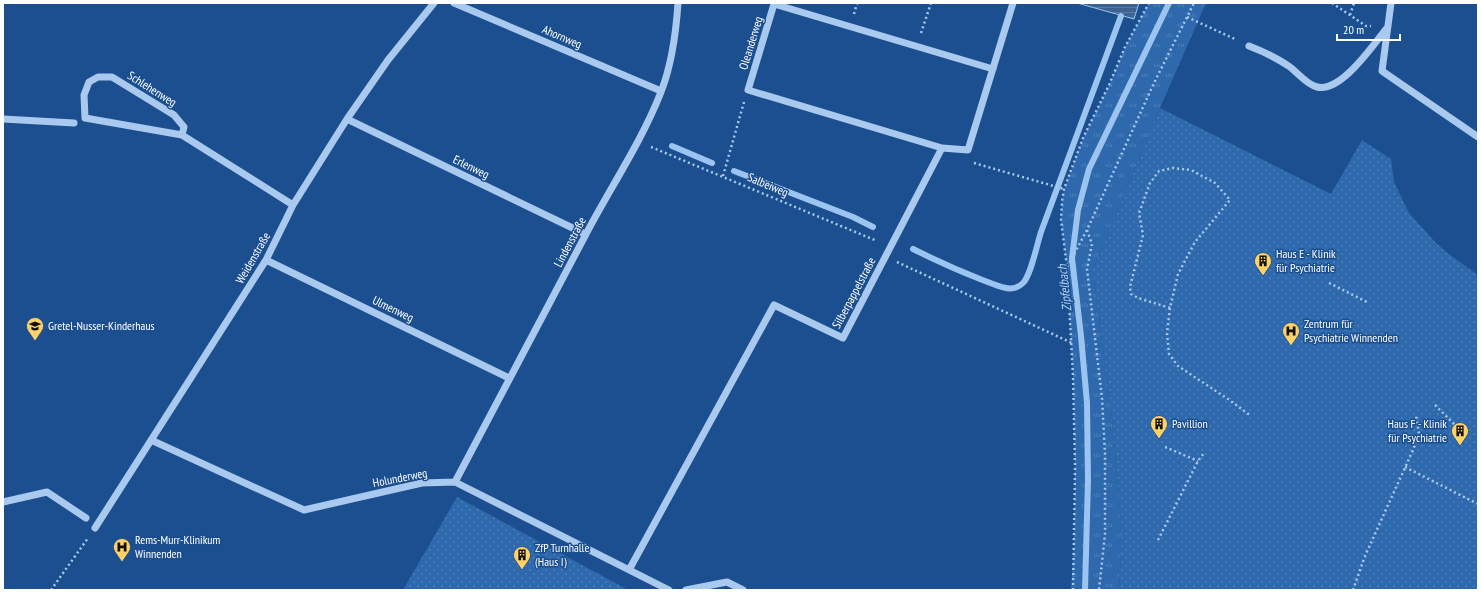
<svg xmlns="http://www.w3.org/2000/svg" width="1481" height="593" font-family="'PT Sans Narrow',sans-serif">
  <style>
    .grass { fill: url(#grass-tufts) }
    .park { fill: url(#park-dots) }
    .water { fill: url(#water-rules); stroke: #9cc4f0 }
    .lines { fill: none; stroke-linecap: round; stroke-linejoin: round }
    .stream { stroke: #9cc4f0; stroke-width: 6 }
    .path { stroke: #a9c9ee; stroke-width: 2.5; stroke-dasharray: 2 3; stroke-linecap: butt }
    .minor { stroke: #a9c9ee; stroke-width: 7 }
    .labels { text-anchor: middle; stroke-width: 3; stroke-linejoin: round; paint-order: stroke }
    .street-label { font-size: 12px; fill: #fff; stroke: #1b4f8f }
    .poi-label { font-size: 12px; fill: #fff; stroke: #1b4f8f; text-anchor: start }
    .water-label { font-size: 13px; font-style: italic; fill: #b5d3f5; stroke: #1b4f8f }
  </style>
  <defs>
    <pattern id="grass-tufts" width="24" height="20" patternUnits="userSpaceOnUse"><rect width="24" height="20" fill="#2e69ad"/><path d="M3 7l-1-3M5 7V3M7 7l1-3M15 17l-1-3M17 17v-4M19 17l1-3" fill="none" stroke="#4d80b9"/></pattern>
    <pattern id="park-dots" width="8" height="8" patternUnits="userSpaceOnUse"><rect width="8" height="8" fill="#2e69ad"/><path d="M2 2h.1M6 6h.1" fill="none" stroke="#4d80b9" stroke-width="1.8" stroke-linecap="round"/></pattern>
    <pattern id="water-rules" width="6" height="5" patternUnits="userSpaceOnUse"><rect width="6" height="5" fill="#3c6290"/><path d="M0 2.5h6" fill="none" stroke="#597aa1"/></pattern>
  </defs>
  <rect width="100%" height="100%" fill="#1b4f8f"/>
  <!-- grass -->
  <path class="grass" d="M1149 3H1206L1160 108 1093 270 1112 418 1122 533 1119 590H1071L1074 543 1075 468 1073 376 1067 267 1061 220 1062 201 1064 189 1083 138 1109 85 1125 47Z"/>
  <!-- park -->
  <path class="park" d="M1160 108 1331 194 1362 140 1391 159 1394 182 1409 213 1435 242 1450 255 1478 275V590H1119L1122 533 1112 418 1093 270Z
    M457 497 628 590H403Z"/>
  <!-- water -->
  <path class="water" d="M1077 3H1139L1134 19Z"/>
  <g class="lines">
    <!-- stream -->
    <path class="stream" d="M672 146 712 163
      M734 171 853 217 873 227
      M913 249C935 260 957 270 980 279 988 282 997 286 1006 288 1011 289 1018 288 1023 283 1031 275 1037 244 1041 232L1121 16
      M1085 590 1088 480 1087 403 1081 336 1072 258 1078 210 1089 169 1169 3"/>
    <!-- path -->
    <path class="path" d="M1332 3 1366 26H1371
      M854 14 857 3
      M1350 15 1354 3
      M1187 17 1237 40
      M921 33 931 3
      M651 147 877 241
      M974 163 1064 189
      M723 176 744 102
      M1087 230 1092 244 1087 269 1102 398 1105 454V534L1099 590
      M897 262 1072 343
      M1067 267 1087 230 1154 83 1194 3
      M1329 283 1369 303
      M1170 308 1138 298 1131 294 1130 287 1143 235 1139 213 1150 183 1159 171 1173 168 1191 170 1215 183 1230 200 1195 242 1178 274 1170 308 1167 333 1169 354 1178 366 1228 399 1251 416
      M1435 405 1458 428
      M1165 447 1198 461
      M1405 467 1478 504
      M1158 540 1198 461 1204 453
      M51 590 88 538
      M1073 590 1075 468 1073 376 1067 267 1061 220 1062 201 1064 189 1083 138 1109 85 1125 47 1149 3
      M1353 590 1365 556 1413 450 1419 433 1416 416"/>
    <!-- minor -->
    <path class="minor" d="M454 3 661 91
      M1391 3 1382 71 1478 137
      M1249 46C1262 51 1275 57 1287 65 1297 71 1305 84 1317 87 1341 93 1373 45 1387 28
      M3 119 74 123
      M347 119 585 234
      M182 135 184 127 174 115 112 77H98L89 82 84 95 85 118 182 135 293 205
      M942 148 748 90 774 4 993 69
      M266 260 509 378
      M151 440 304 510 422 483 455 482 669 590
      M455 482C498 400 542 318 585 236 610 188 641 143 661 92 672 64 676 33 678 3
      M3 502 47 492 86 518
      M95 528 266 260 293 205 347 119 388 60 434 3
      M629 570 774 305 843 338 942 148 968 150 1013 3
      M686 590 727 582 743 590"/>
  </g>
  <!-- icons -->
  <defs>
    <symbol id="building-pin" viewBox="-11 -11 22 30"><path d="M0 17L-7.5 6A9.5 9.5 0 1 1 7.5 6Z" fill="#ffd166" stroke="#1b4f8f"/><path d="M-4-6H4V6H1V3H-1V6H-4ZM-2.5-4.3h1.7v1.8h-1.7ZM.8-4.3h1.7v1.8H.8ZM-2.5-1h1.7V.8h-1.7ZM.8-1h1.7V.8H.8Z" fill="#111"/></symbol>
    <symbol id="school-pin" viewBox="-11 -11 22 30"><path d="M0 17L-7.5 6A9.5 9.5 0 1 1 7.5 6Z" fill="#ffd166" stroke="#1b4f8f"/><path d="M0-5L7-2L0 1L-7-2ZM-4 1L0 2.5L4 1V4Q0 6-4 4Z" fill="#111"/></symbol>
    <symbol id="hospital-pin" viewBox="-11 -11 22 30"><path d="M0 17L-7.5 6A9.5 9.5 0 1 1 7.5 6Z" fill="#ffd166" stroke="#1b4f8f"/><path d="M-5-5h3v3.5h4V-5h3V5h-3V1.5h-4V5h-3Z" fill="#111"/></symbol>
  </defs>
  <g fill-rule="evenodd">
    <use href="#building-pin" x="1253" y="251" width="20" height="27"/>
    <use href="#school-pin" x="25" y="316" width="20" height="27"/>
    <use href="#hospital-pin" x="1281" y="321" width="20" height="27"/>
    <use href="#building-pin" x="1149" y="414" width="20" height="27"/>
    <use href="#building-pin" x="1450" y="421" width="20" height="27"/>
    <use href="#hospital-pin" x="112" y="537" width="20" height="27"/>
    <use href="#building-pin" x="512" y="545" width="20" height="27"/>
  </g>
  <g class="labels">
    <!-- street labels -->
    <g class="street-label">
      <text transform="translate(562 37) rotate(23)" y="4">Ahornweg</text>
      <text transform="translate(751 43) rotate(-73)" y="4">Oleanderweg</text>
      <text transform="translate(152 89) rotate(32)" y="4">Schlehenweg</text>
      <text transform="translate(471 167) rotate(26)" y="4">Erlenweg</text>
      <text transform="translate(768 185) rotate(23)" y="4">Salbeiweg</text>
      <text transform="translate(570 242) rotate(-62)" y="4">Lindenstraße</text>
      <text transform="translate(253 258) rotate(-60)" y="4">Weidenstraße</text>
      <text transform="translate(854 293) rotate(-62)" y="4">Silberpappelstraße</text>
      <text transform="translate(393 309) rotate(26)" y="4">Ulmenweg</text>
      <text transform="translate(400 478) rotate(-11)" y="4">Holunderweg</text>
    </g>
    <!-- poi labels -->
    <g class="poi-label">
      <text x="1276" y="258">Haus E - Klinik<tspan x="1276" dy="14">für Psychiatrie</tspan></text>
      <text x="1304" y="328">Zentrum für<tspan x="1304" dy="14">Psychiatrie Winnenden</tspan></text>
      <text x="48" y="330">Gretel-Nusser-Kinderhaus</text>
      <text x="1172" y="428">Pavillion</text>
      <text x="1447" y="428" text-anchor="end">Haus F - Klinik<tspan x="1447" dy="14">für Psychiatrie</tspan></text>
      <text x="135" y="544">Rems-Murr-Klinikum<tspan x="135" dy="14">Winnenden</tspan></text>
      <text x="535" y="552">ZfP Turnhalle<tspan x="535" dy="14">(Haus I)</tspan></text>
    </g>
    <!-- water labels -->
    <g class="water-label">
      <text transform="translate(1064 288) rotate(-96)" y="5">Zipfelbach</text>
    </g>
  </g>
  <!-- border -->
  <rect width="1481" height="593" fill="none" stroke="#ffffff" stroke-width="8"/>
  <!-- scale -->
  <path d="M1337 34v6h63v-6" fill="none" stroke="#ffffff" stroke-width="2"/>
  <text x="1343" y="34" font-size="12" fill="#ffffff" stroke="#1b4f8f" stroke-width="3" paint-order="stroke">20 m</text>
</svg>
